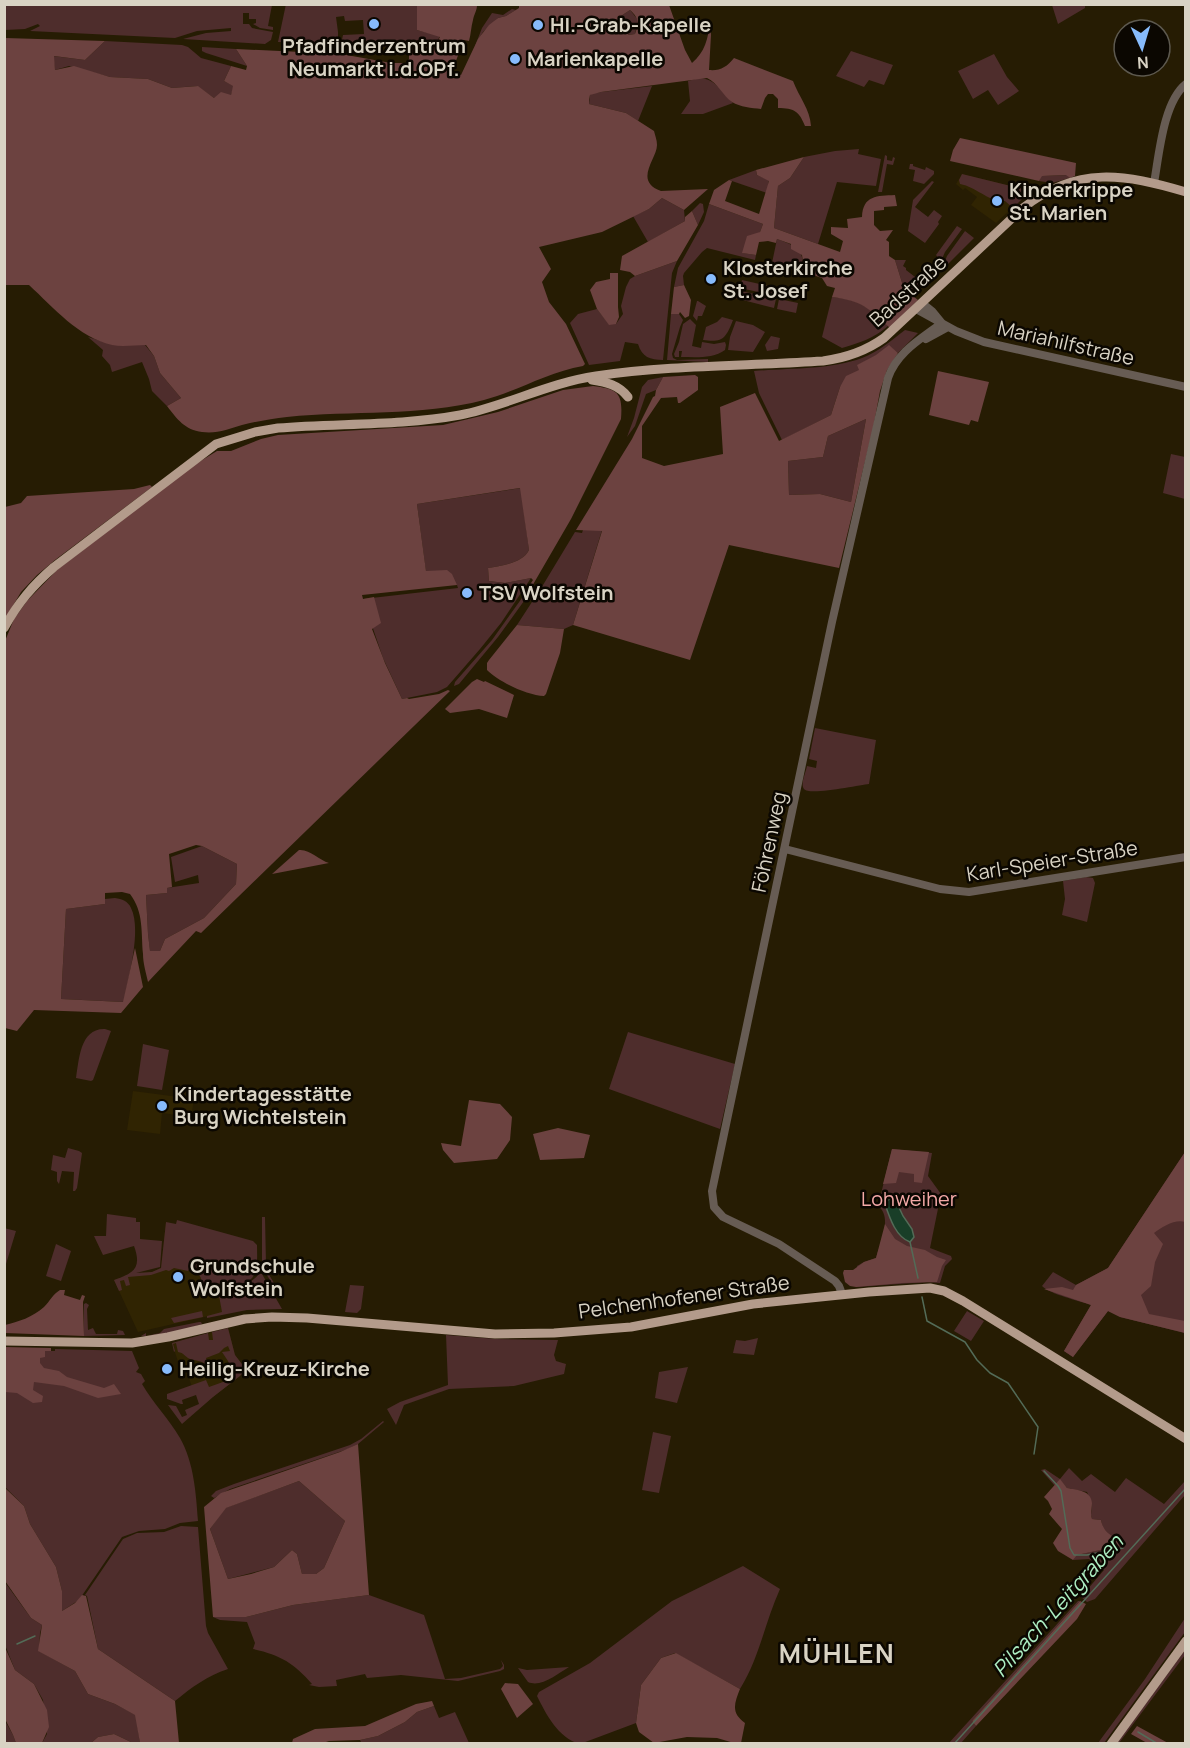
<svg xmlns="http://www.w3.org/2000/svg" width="1190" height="1748" font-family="Manrope,sans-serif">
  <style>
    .built { fill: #302402 }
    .green { fill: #4e2d2c }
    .forest { fill: #6c4240; fill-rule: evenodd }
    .water { fill: #193e28; stroke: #536b57; stroke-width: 1.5 }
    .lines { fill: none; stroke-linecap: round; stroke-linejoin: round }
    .stream { stroke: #536b57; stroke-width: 1.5 }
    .minor { stroke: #675c54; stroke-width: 8 }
    .major { stroke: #b39b8b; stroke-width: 9 }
    .poi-dot { fill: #87bbfc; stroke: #0b0701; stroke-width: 2 }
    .labels { text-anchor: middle; stroke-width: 5; stroke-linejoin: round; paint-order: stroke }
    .poi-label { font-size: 20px; font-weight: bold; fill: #d9d3c4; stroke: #0b0701; text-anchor: start }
    .street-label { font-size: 20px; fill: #d9d3c4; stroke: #0b0701 }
    .park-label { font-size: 20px; fill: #f4a9a7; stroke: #0b0701 }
    .water-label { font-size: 21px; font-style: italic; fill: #adeec2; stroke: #0b0701 }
    .district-label { font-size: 26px; font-weight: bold; letter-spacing: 1.5px; fill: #d9d3c4; stroke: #0b0701 }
  </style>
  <rect width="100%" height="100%" fill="#261c03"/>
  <!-- built -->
  <path class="built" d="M962 174 1027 190 1029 192 996 223 971 205 977 197 965 188 963 190 956 184Z
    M133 1091 194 1099 191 1117 162 1113 160 1134 127 1130Z
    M166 1222 238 1284 244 1283 246 1286 222 1313 138 1332 114 1280 139 1273 152 1272 161 1268Z
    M228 1328 235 1355 245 1368V1370L240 1376 213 1397 192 1387 186 1369 180 1368 172 1343Z"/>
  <!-- green -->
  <path class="green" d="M286 4 417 5V30L440 36 430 55 409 44 408 49 354 44 342 46 341 44 343 35 364 34 363 20 345 21 344 16 336 17 338 32V44L278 42Z
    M4 5H272L268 26 273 27V30L260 28 253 24 256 23V19H249V13H243V24H249L252 28 273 32 271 40 265 44 183 39 206 33 231 31V28L197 31 175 38 30 31 40 26 38 24 25 29 5 30Z
    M1052 5H1085V8L1058 24Z
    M512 9 516 10 506 16 498 18 483 32 475 46 482 28 492 13 503 15Z
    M630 10 638 20 635 34 629 35 620 29 621 16Z
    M105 41 182 45 188 47 201 58 231 66 224 81 234 86 231 95 214 98 197 86 172 88 148 79 110 77 69 66 55 70 53 56 85 60Z
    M284 45 335 47V48L281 47Z
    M202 47 236 49 247 66 206 53 202 51Z
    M851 51 893 65 884 85 869 80 864 87 836 76Z
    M994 54 1007 77 1019 91 998 105 988 90 973 99 958 71Z
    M699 78C715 78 723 93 733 103L703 114H681L690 101 688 81Z
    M652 86 638 121 626 113 589 104 590 95 593 93Z
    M859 149 858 154 881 159 876 186 837 182 818 244 774 228 778 186 790 178 804 157 835 151Z
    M885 155 887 156V160L892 161 893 157 895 158 893 165 887 164 882 192H878Z
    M910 164H913V166L925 170 926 167 934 171V174L924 184 913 181 915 170 909 169Z
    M756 170 757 175 769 180 767 193 729 180Z
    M962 174 1027 190 1029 192 1013 208 1005 201C988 202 977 187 960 184L959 180Z
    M1067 175 1070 178 1052 183 1039 181 1041 176Z
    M932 181 934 182 915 207 928 217 934 210 942 216 938 222 939 224 925 243 908 231 913 200Z
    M662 198 684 210 685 221 648 242 633 216 649 209Z
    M700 203 703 204 704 212 698 225 692 211Z
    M709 204 763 224 760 232 743 253 756 255 755 260 707 248 702 252 684 273 683 276 684 285 674 287 678 268 704 221Z
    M957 226 962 229 945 252 941 261 936 255Z
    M965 231 974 238 941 271 947 256Z
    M777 239C794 245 807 250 801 271L772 263Z
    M895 260H906L903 266 906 268V270L919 280 920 286 907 291 904 289Z
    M677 261 672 273 663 360C650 360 642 357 638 344L625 342 620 361 589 365 570 323 578 314 597 309 609 324H616L623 314 621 306 626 287 630 279 635 276Z
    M742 280 778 288 776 296 740 288Z
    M737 290 776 299 774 308 735 298Z
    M832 297C861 300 867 306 888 326 871 340 861 342 842 348L822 337Z
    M779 299 798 303 796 313 777 309Z
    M697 301H698L706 306 702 316H698L697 321 693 316Z
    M671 314H679L683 320 680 327 672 354 673 358 677 360 708 359V362L667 360Z
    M722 317 733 320C726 338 723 343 703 340L706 327 717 322Z
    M690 319 696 325 692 346 701 348 702 342 714 344 725 342 726 345 725 350C713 359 695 357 681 357L682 351H679V357H675L674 354 679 342 683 324Z
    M736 321 753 325 765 332 753 352 728 350 730 337Z
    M905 330 918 333 898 353 889 346 877 355 858 365 860 370 840 387 831 415 782 440 759 393 754 371C788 368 830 370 862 358 878 352 892 340 905 330Z
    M771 336 780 338 778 349 767 351 765 345Z
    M88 337 114 345H145L154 356 160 373 181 398 167 406 152 391 149 379 142 362 112 372 110 365 102 356 103 350Z
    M663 377 656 390 646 394 635 426 627 437 634 418 642 387 648 380Z
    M866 419 851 502 820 494 789 495 788 461 823 457 828 436Z
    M1171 454 1185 457V499L1163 493Z
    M521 488 529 550C523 563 501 566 488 568L489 581 505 583 531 578 501 623 480 649 447 687 437 692 402 699 383 658 363 599 458 588 457 585 426 572 417 504Z
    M583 530H602L573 625 564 629 517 625 543 585 575 532 582 533Z
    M522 598H524V601L498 637 459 684 454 686 455 682 492 640Z
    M815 728 876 740 869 784C859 785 809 796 804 789 800 784 806 772 807 766L816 768 817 761 809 759Z
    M202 846 237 864 236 884 204 918 165 939 160 951 150 952 148 934 146 895 167 893V888L199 883 198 875 175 882 171 857Z
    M1086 877 1093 878 1095 883 1087 922 1062 915 1065 899 1063 881Z
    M115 898C122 899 128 901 131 908 142 930 128 978 124 1002L61 999 66 909 105 904V899Z
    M105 1029 111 1031 93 1080 91 1081 76 1078C79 1060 80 1028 105 1029Z
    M628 1032 735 1064 720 1129 609 1089Z
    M143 1044 169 1050 162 1090 137 1086Z
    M68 1148 79 1151 82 1153 77 1188 75 1191H73L74 1172 62 1171 59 1184 57 1181V1172L51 1170 53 1155 65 1158Z
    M892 1149 932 1153 928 1176 941 1194 930 1248 951 1256 952 1259 945 1266 940 1283 927 1282 856 1287 857 1266 864 1262 876 1258C880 1244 893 1217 878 1206Z
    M1185 1152V1333L1120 1317 1108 1311 1073 1357 1064 1351 1091 1305C1077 1300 1052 1295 1042 1286L1053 1272 1076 1285 1108 1268Z
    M107 1214 136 1218V1222H140V1239L162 1241 160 1267 136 1273 152 1272 161 1268 166 1222 176 1224 177 1220 253 1241 257 1245C257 1259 260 1282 240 1284 231 1284 224 1283 216 1284L215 1283 201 1285V1278L197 1272 190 1271 189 1269 188 1271 174 1268 169 1271 166 1270 151 1275 128 1277 130 1285 126 1286 124 1280 120 1281 122 1290 119 1291 114 1280C134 1273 142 1268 134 1246L103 1255 94 1236H106Z
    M262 1217H265L266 1264 268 1273 274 1283 273 1285 262 1267Z
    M4 1228 16 1231 6 1264H4Z
    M56 1244 71 1251 61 1281 46 1276Z
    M259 1274H262L282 1309 247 1310 207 1318V1316L222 1312 218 1290C235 1287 248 1287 259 1274Z
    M350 1285 364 1286 361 1309 357 1313 345 1312Z
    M86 1303 89 1305 87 1309 88 1330 93 1328 96 1334H117L118 1330 123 1331 125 1335 84 1336V1304Z
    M202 1311 203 1317 174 1323 171 1318Z
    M967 1311 984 1321 971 1341 954 1331Z
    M199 1322H201L202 1324C190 1329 154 1337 141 1336L146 1333V1336L160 1333 164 1329Z
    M228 1328 235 1355 245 1368V1370L240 1376 213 1397 182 1424 168 1405 176 1406 182 1417 187 1415 185 1410 199 1404 196 1395 182 1400 183 1404H181L167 1399V1394L206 1380 209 1387 234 1378 228 1361 222 1352 230 1351 228 1346 224 1348 219 1353 206 1358 208 1364 207 1365C200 1360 197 1361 190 1359 184 1356 184 1353 178 1352L176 1343 173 1344 175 1351 174 1352 172 1343 208 1333 209 1340H213L212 1332Z
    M446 1335 496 1339 558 1340 554 1355 556 1361 566 1364 564 1374 514 1386 449 1389 404 1405 396 1425 387 1409 400 1402 448 1385Z
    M758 1338 754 1355 733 1353 736 1340 745 1341Z
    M55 1349 132 1351 139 1368 136 1372 141 1374 145 1381 142 1384C153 1403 169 1419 180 1438 194 1463 196 1493 198 1521L180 1523 165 1529 139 1531 122 1537 79 1600 62 1611V1591L56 1567 30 1524 24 1506 5 1487V1351H55Z
    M688 1367 677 1403 655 1398 659 1372Z
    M383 1421 384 1422 358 1444 348 1449 230 1489 214 1498 211 1496 216 1491 234 1484 350 1445 361 1439Z
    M653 1432 671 1436 659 1493 642 1490Z
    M1069 1468 1082 1481 1091 1474 1115 1492 1126 1478 1164 1504 1185 1481V1495L1095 1599 1087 1602 1081 1597 1104 1570 1089 1559 1073 1560 1076 1555 1118 1546 1103 1528 1101 1520 1092 1519 1091 1515 1092 1504 1087 1492 1067 1488 1060 1480 1055 1486 1041 1470 1045 1469 1060 1479Z
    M299 1481 345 1521 324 1568 316 1574H302L297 1554 292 1550 274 1567 228 1579 210 1529 225 1508Z
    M181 1526 198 1527 206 1626 208 1633 228 1669C207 1676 192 1687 175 1701L98 1649 87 1596 85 1595 123 1539 137 1533 164 1532Z
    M743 1566 780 1589C765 1622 759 1659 740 1689L675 1653 661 1658 641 1685 636 1723 580 1744C558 1738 546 1714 537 1696L539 1692 590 1663 672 1601Z
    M4 1581 31 1618 42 1625 40 1633 39 1651 75 1671 88 1694 115 1704 136 1715 140 1743H133L114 1734 98 1737 91 1743H42L47 1734 43 1700 34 1684 15 1670 5 1645Z
    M369 1595 424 1615 445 1679 461 1678 500 1669 503 1666 501 1660 504 1665V1669L500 1671 458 1681 401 1675 367 1678 365 1674 336 1680 337 1686 319 1687 309 1685 312 1684C294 1663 280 1655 253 1649L255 1643 247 1622 220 1620 213 1617H246L293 1605Z
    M1078 1601H1080L972 1721 976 1726 961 1743 948 1744Z
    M1185 1618V1632L1104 1743H1098L1145 1679Z
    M1185 1650V1655L1119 1743 1116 1744Z
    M569 1667C557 1674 541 1688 528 1682L518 1668 527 1670Z
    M434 1706 439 1718 455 1712 469 1743 362 1744 360 1740 378 1736 405 1722 417 1712Z
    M4 1719 13 1735 16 1743H5Z"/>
  <!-- forest -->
  <path class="forest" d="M417 5H477C477 11 474 14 473 20 471 27 471 34 469 41L464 40 452 71 461 75 478 39 489 25 498 18 506 16 519 8V5H669L685 50 692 63C705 52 708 39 710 22L711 35 709 70C720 71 727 67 734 58L793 81C799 97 810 109 811 126H805C799 111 794 108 778 108V99L773 94H768L765 98 761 109C752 108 740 107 732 102 723 96 718 83 707 78L601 92 590 95 589 100V104L626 113 654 131C655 135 657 140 657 145 657 159 633 181 661 191L708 189 684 210 662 198 649 209 602 232 539 247 551 269 542 282 549 302 566 324 585 364 583 366C548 372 518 391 484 400 419 417 353 410 287 417 272 419 257 421 242 425 229 429 217 434 202 432 185 430 177 419 167 406L181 398 160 373 154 356 146 345C135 345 123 347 112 345 78 337 54 308 29 285H5V38L105 41 85 60 54 56 55 70 74 66 110 77 148 79 172 88 198 86 214 98 221 92 231 95 233 86 224 81 231 66 246 70 247 66 236 49 341 54 391 63H406L409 59V44L430 55 440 37 417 30ZM630 10C639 18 639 23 635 34L629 35 620 29 619 22 621 16Z
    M960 138 1076 163 1075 176 1070 178 1066 175 1042 176 1039 181 950 161 953 150Z
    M804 157 790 178 778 186 774 228 840 252 843 241 831 234V227L848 228 847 219 862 217C863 195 877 196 895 195L897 206 884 207V210L874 211V225L880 231 893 230 886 240 889 242V256L895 260 904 289 918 300 890 328C868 308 863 301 832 297L835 288 827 286 822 278 801 271 803 262 802 255 791 249V244L777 239 776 243 768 241 759 242 756 255 742 253 747 236 760 232 763 224 709 204 714 190 729 180 732 181 725 201 759 214 769 181 757 175 756 170Z
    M692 211 698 225 677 261 635 276 630 272 620 270 622 256 685 221V217Z
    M610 273H618V307L619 317 616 324 609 325 597 309 590 290 596 282 610 279Z
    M684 285 691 300 689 316 685 318 680 312 679 314H671L674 287Z
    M889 345 898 353 887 370 880 391 873 429 839 568 729 545 690 660 573 625 602 531 576 530 632 439 653 397 655 396 656 390 663 377 695 375 698 377V390L680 403H678L677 397 661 398 642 426V458L664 466 723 454 720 407 755 393 779 441 831 415 840 387 846 376 859 370 857 365 876 355ZM866 419 851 502 820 494 789 495 788 461 823 457 828 436Z
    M938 371 989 382 978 422 971 420 969 425 929 415Z
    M593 386C618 389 623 393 621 419L571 519 531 588 527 589 533 580 531 578 505 583 489 581 488 568C501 566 523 563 529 550L520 488 417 504 426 571 447 570 452 574 457 585 362 595 363 599 374 597 381 623 372 629 385 663 402 699 407 698 409 699 439 694 448 690 450 691 201 933 196 931 148 982C146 973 143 963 143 954 141 933 144 912 130 894L122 892 105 893V904L66 909 61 999 123 1002 135 948 143 987 121 1013 34 1010 17 1031 5 1028V641L14 619 27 601 58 569 194 465 217 451H231L261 439 278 435 443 425 498 412 563 390ZM196 845 202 846 237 864 236 884 204 918 165 939 160 951H150L148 934 146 895 167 893V888L172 887 169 854Z
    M150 485 152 487 55 560 37 575 21 592 5 619V507L21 503 27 496 134 489Z
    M517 625 564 629 560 653 546 694 544 696C527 695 499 682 487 670V663L489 660Z
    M477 679 484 682 485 681 514 695 507 718 479 709 450 713 445 709 472 682Z
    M299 850C310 849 319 860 329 863L272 874Z
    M469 1100 500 1104 512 1117 510 1140 497 1159 454 1163 443 1150 441 1143 461 1146Z
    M558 1128 590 1135 584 1158 540 1160 533 1134Z
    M892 1149 929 1152 922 1183 914 1182V1174L899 1172 896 1183 883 1184Z
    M1185 1152V1222C1175 1219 1162 1227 1154 1233L1163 1244 1155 1262 1151 1286 1141 1295 1149 1314 1185 1321V1333L1120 1317 1108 1311 1073 1357 1064 1351 1091 1305 1044 1289 1062 1287 1073 1290 1076 1285 1108 1268Z
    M885 1224 895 1239 907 1246 925 1250 937 1257 946 1260 942 1266 937 1282 902 1283 856 1287 850 1286 845 1282 843 1273 844 1270H853L864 1262 876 1258Z
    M60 1290H65L64 1295 80 1300 82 1295 85 1296 83 1302 84 1336 5 1333V1325C18 1322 33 1317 44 1307 50 1301 53 1294 60 1290Z
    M5 1347 51 1348V1351H45V1357L40 1358V1363L44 1368 59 1371 67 1377 104 1388 114 1384 121 1394 98 1398 64 1386 34 1382 33 1390 43 1396 42 1402 33 1403 17 1393 5 1392Z
    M358 1444 369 1595 293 1605 246 1617H213L204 1507 221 1493 340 1452ZM299 1481 345 1521 324 1568 316 1574H302L297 1554 292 1550 274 1567 251 1574 228 1579 210 1529 226 1508Z
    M1060 1479 1067 1488C1077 1490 1091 1490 1092 1503 1092 1509 1090 1513 1092 1519L1101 1520C1103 1530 1108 1534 1116 1538L1119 1546 1077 1555 1073 1560 1058 1551 1053 1543 1062 1529 1049 1514 1052 1509 1048 1501 1044 1497Z
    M4 1487 24 1506 30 1524 56 1567 62 1591V1611L75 1603 82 1595 86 1596 98 1649 175 1701 179 1743H140L135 1715 115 1704 88 1694 75 1671 38 1651 42 1625 31 1618 5 1581Z
    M1080 1601 1086 1604 1077 1619 976 1726 972 1721Z
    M4 1645 15 1670 34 1684 47 1710 49 1727 42 1743H16L13 1735 5 1719Z
    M676 1653 740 1689C734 1704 731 1713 745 1723L741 1743H734L717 1738 687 1737 654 1743 639 1732 636 1723 641 1685 661 1658Z
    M505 1683 518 1684 533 1704 517 1718 501 1689Z
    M432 1701 434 1706 417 1712 405 1722 378 1736 360 1740 329 1741 323 1743H292L293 1739 315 1729 365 1726 416 1704Z
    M1137 1726 1168 1743H1147L1131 1734Z
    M114 1734 133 1743H91L98 1737Z"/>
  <!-- water -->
  <path class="water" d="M889 1199 896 1201 903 1216 912 1229 914 1237 910 1242C896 1237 890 1219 885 1204Z"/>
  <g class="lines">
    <!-- stream -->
    <path class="stream" d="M910 1242 918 1278
      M922 1297 927 1321 965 1342 977 1360 990 1373 1008 1383 1038 1427 1034 1454
      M1044 1471 1058 1486 1061 1491 1070 1548 1074 1555H1087L1123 1548
      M17 1644 35 1636
      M1138 1732 1158 1744
      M954 1744 1186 1488"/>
    <!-- minor -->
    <path class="minor" d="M1154 183C1159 156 1163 102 1186 84
      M922 303 932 311 941 322
      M916 309 956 331 984 342 1186 387
      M926 339 948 327
      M785 849 940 889 969 892 1186 857
      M842 1294 839 1286 835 1281 779 1244 723 1217 714 1207 712 1191 832 622 888 378C897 352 921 339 942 323"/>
    <!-- major -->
    <path class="major" d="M592 380C606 382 619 385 628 397
      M4 628C18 603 32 586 54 567L216 444 255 432 278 428C338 423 400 426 460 415 506 406 548 383 596 376 671 365 748 366 823 361 845 358 866 351 884 338L1023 208C1077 165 1125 174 1186 192
      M4 1341 132 1343 168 1337 245 1319 272 1317 307 1318 495 1334 554 1333 631 1327 753 1304 869 1292 930 1288 944 1291 963 1301 1186 1439
      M1111 1744 1186 1641"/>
  </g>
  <!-- markers -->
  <g class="poi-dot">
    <circle cx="374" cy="24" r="6"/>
    <circle cx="538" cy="25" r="6"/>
    <circle cx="515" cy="59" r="6"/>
    <circle cx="997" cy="201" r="6"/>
    <circle cx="711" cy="279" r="6"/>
    <circle cx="467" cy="593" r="6"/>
    <circle cx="162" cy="1106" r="6"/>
    <circle cx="178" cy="1277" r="6"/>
    <circle cx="167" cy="1369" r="6"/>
  </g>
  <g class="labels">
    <!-- poi labels -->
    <g class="poi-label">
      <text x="550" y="32">Hl.-Grab-Kapelle</text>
      <text x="374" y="53" text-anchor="middle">Pfadfinderzentrum<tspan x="374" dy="23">Neumarkt i.d.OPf.</tspan></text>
      <text x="527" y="66">Marienkapelle</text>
      <text x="1009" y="197">Kinderkrippe<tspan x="1009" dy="23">St. Marien</tspan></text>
      <text x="723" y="275">Klosterkirche<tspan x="723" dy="23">St. Josef</tspan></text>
      <text x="479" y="600">TSV Wolfstein</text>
      <text x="174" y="1101">Kindertagesstätte<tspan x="174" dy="23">Burg Wichtelstein</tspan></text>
      <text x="190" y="1273">Grundschule<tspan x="190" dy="23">Wolfstein</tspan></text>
      <text x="179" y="1376">Heilig-Kreuz-Kirche</text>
    </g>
    <!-- street labels -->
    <g class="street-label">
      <text transform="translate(908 291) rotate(-42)" y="7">Badstraße</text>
      <text transform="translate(1066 343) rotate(13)" y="7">Mariahilfstraße</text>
      <text transform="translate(769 842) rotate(-78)" y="7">Föhrenweg</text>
      <text transform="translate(1052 861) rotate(-9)" y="7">Karl-Speier-Straße</text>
      <text transform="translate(684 1297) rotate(-8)" y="7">Pelchenhofener Straße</text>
    </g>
    <!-- park labels -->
    <g class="park-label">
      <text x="909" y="1206">Lohweiher</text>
    </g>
    <!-- water labels -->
    <g class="water-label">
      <text transform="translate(1058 1606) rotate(-48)" y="7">Pilsach-Leitgraben</text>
    </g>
    <!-- district labels -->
    <g class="district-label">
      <text x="837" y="1663">MÜHLEN</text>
    </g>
  </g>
  <!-- border -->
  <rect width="1190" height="1748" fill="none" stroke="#d9d3c4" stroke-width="12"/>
  <!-- north arrow -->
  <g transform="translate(1142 48) rotate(176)"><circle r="28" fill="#0b0701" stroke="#5d594f" stroke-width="1.5"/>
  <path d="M0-4.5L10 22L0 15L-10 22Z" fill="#87bbfc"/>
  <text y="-9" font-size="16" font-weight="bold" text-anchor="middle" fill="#d9d3c4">N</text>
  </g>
</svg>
